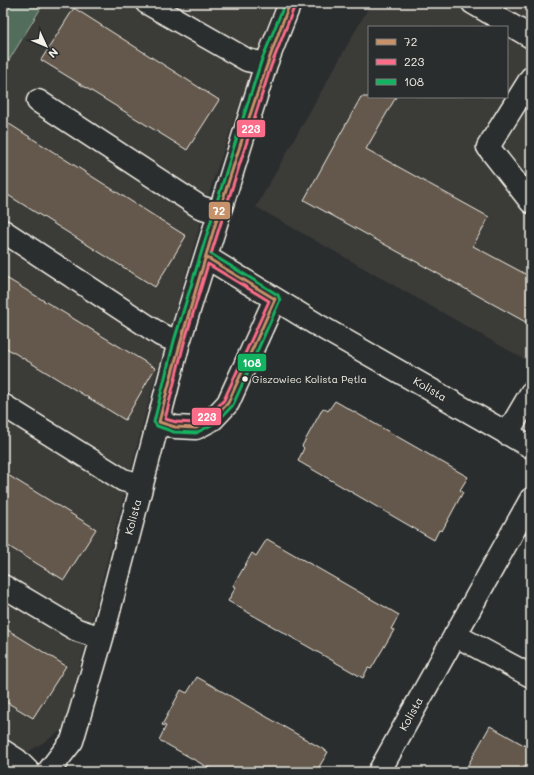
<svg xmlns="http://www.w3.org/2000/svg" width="534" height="775" font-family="Mali,sans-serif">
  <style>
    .built { fill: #3b3a37; fill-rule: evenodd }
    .green { fill: #536d5b; stroke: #a4afa2 }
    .building { fill: #64584c; stroke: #f4f1e8 }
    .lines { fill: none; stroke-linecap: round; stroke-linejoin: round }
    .minor-casing { stroke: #f4f1e8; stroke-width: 25 }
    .minor { stroke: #2a2d2e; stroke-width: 22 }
    .bus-1-casing { stroke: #2a2d2e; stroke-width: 6 }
    .bus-2-casing { stroke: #2a2d2e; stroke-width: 6 }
    .bus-3-casing { stroke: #2a2d2e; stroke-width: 6 }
    .bus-1 { stroke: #c7916a; stroke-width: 3 }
    .bus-2 { stroke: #fb6d88; stroke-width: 3 }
    .bus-3 { stroke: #13b361; stroke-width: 3 }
    .bus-dot { fill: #f4f1e8; stroke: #2a2d2e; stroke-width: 1.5 }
    .labels { text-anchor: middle; stroke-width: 3; stroke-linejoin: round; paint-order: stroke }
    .bus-label { font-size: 10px; fill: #f4f1e8; stroke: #2a2d2e; text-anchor: start }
    .street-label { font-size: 11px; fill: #f4f1e8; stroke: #2a2d2e }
    .line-badge { stroke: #2a2d2e; stroke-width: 1.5 }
    .badge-label { font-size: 11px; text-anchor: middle; font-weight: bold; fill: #fff }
  </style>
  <rect width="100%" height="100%" fill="#2a2d2e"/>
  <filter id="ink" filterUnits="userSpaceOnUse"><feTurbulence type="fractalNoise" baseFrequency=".025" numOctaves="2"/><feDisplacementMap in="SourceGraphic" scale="8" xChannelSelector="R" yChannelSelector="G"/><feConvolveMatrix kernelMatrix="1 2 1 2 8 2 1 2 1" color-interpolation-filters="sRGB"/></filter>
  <g filter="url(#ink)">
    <!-- built -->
    <path class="built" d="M44 3H275L213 181 151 393 63 730 3 768V70Z
      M371 3H531V363L256 207ZM369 27H507V97H369Z"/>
    <!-- green -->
    <path class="green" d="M3 3H44L3 70Z"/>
    <!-- building -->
    <path class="building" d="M74 8 219 100 187 150 41 60Z
      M361 97H396L366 149 489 217 473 246 531 277V325L304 200Z
      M3 120 186 236 155 287 3 192Z
      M3 276 155 368 125 420 3 346Z
      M335 401 468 477 460 490 463 492 442 531 439 530 434 540 298 461 304 448 302 446 323 408 328 411Z
      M3 472 96 529 64 580 3 543Z
      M267 539 399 615 391 629 394 630 371 669 368 668 363 678 228 601 236 587 233 586 252 553 256 556Z
      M3 627 66 666 33 718 3 700Z
      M197 677 328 752 316 772H216L159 740 166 726 162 725 181 690 187 693Z
      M490 726 531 749V772H464Z"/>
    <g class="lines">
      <defs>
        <path id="minor" d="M147 3 247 60 266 64
          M473 3 531 37
          M531 78 488 147 531 202
          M38 101 200 207 219 213
          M3 231 161 335 179 342
          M206 257 316 324 531 447
          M3 405 123 480 142 485
          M159 422 175 427 196 428 213 419 228 403 275 299
          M507 434 531 393
          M3 586 77 630 102 638
          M455 635 531 676
          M3 751 17 760 29 772
          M48 772 72 741 102 638 179 342 266 64 290 3
          M379 772 531 499"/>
      </defs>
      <!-- minor casing -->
      <use href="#minor" class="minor-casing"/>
      <!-- minor -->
      <use href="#minor" class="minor"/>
      <defs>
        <path id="bus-1" d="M206 257 275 299
          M159 422C177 351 198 282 219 212 241 142 263 72 290 3
          M159 422 175 427 196 428 213 419 228 403 275 299"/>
        <path id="bus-2" d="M211 254 271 66 295 5
          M208 264 269 301 224 400 210 415 195 423 176 422 165 419 184 343Z"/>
        <path id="bus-3" d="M211 254 278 295 280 300 233 405 217 422 196 433 174 432 157 426 154 422 174 341 237 137 261 62 285 3"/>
      </defs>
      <!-- bus-1 casing -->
      <use href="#bus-1" class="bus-1-casing"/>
      <!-- bus-2 casing -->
      <use href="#bus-2" class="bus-2-casing"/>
      <!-- bus-3 casing -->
      <use href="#bus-3" class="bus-3-casing"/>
      <!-- bus-1 -->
      <use href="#bus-1" class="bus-1"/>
      <!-- bus-2 -->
      <use href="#bus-2" class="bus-2"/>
      <!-- bus-3 -->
      <use href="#bus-3" class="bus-3"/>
    </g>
  </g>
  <!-- markers -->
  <circle class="bus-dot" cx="245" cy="379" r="3.5"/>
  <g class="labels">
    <!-- bus labels -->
    <g class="bus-label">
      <text x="252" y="383">Giszowiec Kolista Pętla</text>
    </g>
    <!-- street labels -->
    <g class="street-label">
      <text transform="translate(430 389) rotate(30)" y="4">Kolista</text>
      <text transform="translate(133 517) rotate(-75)" y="4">Kolista</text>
      <text transform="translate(411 714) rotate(-61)" y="4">Kolista</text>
    </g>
  </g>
  <g class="line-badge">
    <rect x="236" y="119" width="30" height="19" rx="4" fill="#fb6d88"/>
    <rect x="208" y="201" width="23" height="19" rx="4" fill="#c7916a"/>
    <rect x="237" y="353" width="30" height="19" rx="4" fill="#13b361"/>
    <rect x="191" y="407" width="31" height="19" rx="4" fill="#fb6d88"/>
  </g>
  <g class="badge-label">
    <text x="251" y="133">223</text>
    <text x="219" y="215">72</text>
    <text x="252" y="367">108</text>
    <text x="207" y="421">223</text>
  </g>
  <!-- margin -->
  <rect width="534" height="775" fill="none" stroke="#2a2d2e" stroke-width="16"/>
  <rect x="8" y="8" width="518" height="759" fill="none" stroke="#f4f1e8" stroke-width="1.5" filter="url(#ink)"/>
  <!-- legend -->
  <rect x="368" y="26" width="140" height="72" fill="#2a2d2e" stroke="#7b7b78"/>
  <rect x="376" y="39" width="20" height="6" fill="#c7916a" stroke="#7b7b78"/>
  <text x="404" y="46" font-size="12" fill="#f4f1e8">72</text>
  <rect x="376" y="59" width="20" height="6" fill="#fb6d88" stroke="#7b7b78"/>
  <text x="404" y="66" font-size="12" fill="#f4f1e8">223</text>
  <rect x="376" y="79" width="20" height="6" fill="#13b361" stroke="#7b7b78"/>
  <text x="404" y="86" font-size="12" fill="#f4f1e8">108</text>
  <!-- north arrow -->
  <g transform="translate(46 46) rotate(134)" stroke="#2a2d2e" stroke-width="3" paint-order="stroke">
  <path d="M0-3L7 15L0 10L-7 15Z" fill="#f4f1e8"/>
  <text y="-6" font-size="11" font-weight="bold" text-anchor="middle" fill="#f4f1e8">N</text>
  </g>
</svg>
